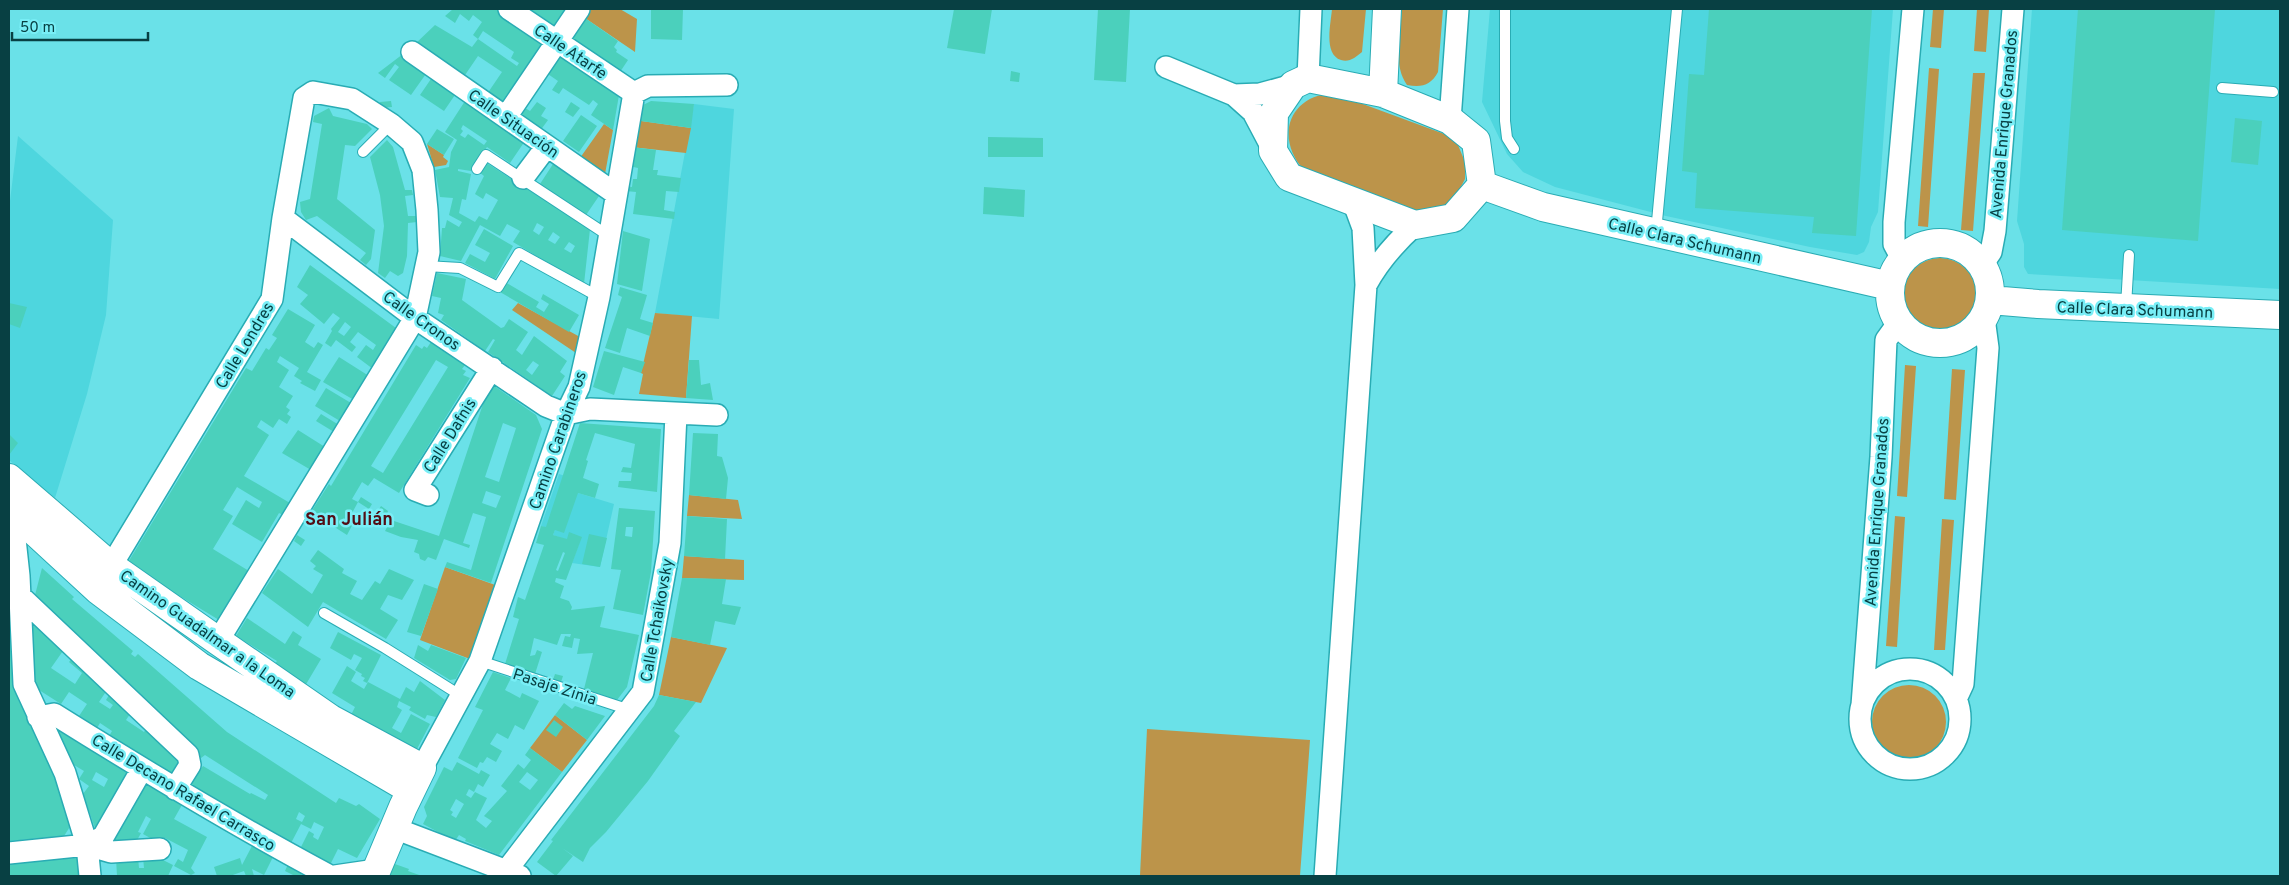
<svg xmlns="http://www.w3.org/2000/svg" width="2289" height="885" font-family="Overpass,sans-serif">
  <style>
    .built { fill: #4ed6de }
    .green { fill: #bc944a }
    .building { fill: #4bd0bc; fill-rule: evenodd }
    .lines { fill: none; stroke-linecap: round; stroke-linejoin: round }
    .lane-casing { stroke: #29acb4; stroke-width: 12 }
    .street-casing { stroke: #29acb4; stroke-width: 24 }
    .secondary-casing { stroke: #29acb4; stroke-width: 30 }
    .lane { stroke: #fff; stroke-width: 10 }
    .street { stroke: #fff; stroke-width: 21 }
    .secondary { stroke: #fff; stroke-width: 28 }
    .labels { text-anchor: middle; stroke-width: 5; stroke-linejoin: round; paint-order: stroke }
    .street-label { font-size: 16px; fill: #084043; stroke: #78eef6 }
    .neighbourhood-label { font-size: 18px; font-weight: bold; fill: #530d14; stroke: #78eef6 }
  </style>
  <rect width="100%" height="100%" fill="#6ae1e8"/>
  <!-- built -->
  <path class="built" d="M1490 9H1893L1878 212 1871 227 1869 242 1864 252 1857 255 1810 247 1666 216 1555 187 1523 172 1507 154 1482 102Z
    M2032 9H2280V289L2028 274 2024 267V244L2017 221Z
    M694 104 734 109 719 319 655 313Z
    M18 136 113 220 106 315 87 394 55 498 9 460V209Z
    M559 474 581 481 578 493 614 504 600 567 572 563 579 544 553 535 555 530 541 526Z"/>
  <!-- green -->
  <path class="green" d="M587 9H620L637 19 635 52 582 16Z
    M1332 9H1366L1362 52C1356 57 1349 63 1341 60 1323 54 1331 23 1332 9Z
    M1402 9H1443L1438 72C1431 85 1422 88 1407 85 1392 64 1401 33 1402 9Z
    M1933 9H1944L1941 48 1930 47Z
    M1977 9H1989L1986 52 1974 51Z
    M1929 68 1939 69 1928 227 1918 226Z
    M1973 73H1985L1973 231 1961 230Z
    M1333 93 1447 135 1458 145 1465 162V179L1456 196 1440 210 1413 213 1305 171C1275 140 1287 96 1333 93Z
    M634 120 691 128 686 153 631 147Z
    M604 124 613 130 605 174 580 158Z
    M427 144 444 155 443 157 448 161 446 165 434 167Z
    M1904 294a36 36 0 1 1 72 0a36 36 0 1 1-72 0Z
    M518 303 580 337 576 353 512 310Z
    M655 313 692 316 686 398 639 394 643 374 641 373Z
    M1905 365 1916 366 1907 497 1897 496Z
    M1952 369 1965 370 1956 500 1944 499Z
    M689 495 738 500 742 519 687 516Z
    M1895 516 1905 517 1897 647 1886 646Z
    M1942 519 1954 520 1945 650H1934Z
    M684 556 744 560V580L682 578Z
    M445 567 498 586 470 659 420 640Z
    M671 637 727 648 701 703 659 695Z
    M1872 722a37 37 0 1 1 74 0a37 37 0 1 1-74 0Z
    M555 715 587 740 562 772 530 748Z
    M1147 729 1310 740 1300 876H1140Z"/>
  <!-- building -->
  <path class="building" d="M453 9H498L526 28 546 46 505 107 487 94 502 72 478 56 463 78 414 45 435 25 472 47 478 39 517 66 519 63 511 58 514 52 483 31 478 39 473 35 482 22 473 15 469 21 460 14 455 23 445 16Z
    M520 9H571L555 33Z
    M651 9H683L682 40 651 39Z
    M954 9H992L985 54 947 48Z
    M1098 9H1130L1126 82 1094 80Z
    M1709 9H1872L1856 236 1812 233 1814 217 1695 208 1697 173 1682 171 1689 74 1704 75Z
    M2078 9H2215L2198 241 2062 230Z
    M582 16 618 41 614 47 617 50 616 52 628 60 618 75 566 39Z
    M559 51 619 95 613 130 591 115 598 104 593 100 589 105 563 88 559 94 552 90 558 81 545 72Z
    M403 54 428 71 411 95 389 80 399 67 395 64 385 78 378 73Z
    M1011 71 1020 73 1019 82 1010 81Z
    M433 76 457 92 444 111 420 95Z
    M391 101 392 107 381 108 380 102Z
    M465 101 527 138 510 163 487 147 471 171 458 169V171L471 174 466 200 462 199 459 213 475 222 479 216 487 220 498 200 486 193 483 199 475 194 484 176 479 172 485 162 590 229 584 284 513 242 520 231 507 224 500 236 480 225 461 261 440 256 442 228H445L447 220 459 227 462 222 449 215 453 198 440 197 435 170 449 167 451 152 457 140 445 132ZM463 125 487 141 484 145 468 134 465 138 460 135 463 131 461 129ZM537 223 544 227 539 235 533 231ZM553 232 560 237 555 244 548 240ZM569 242 575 246 571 253 564 249Z
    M651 101 694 104 691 128 634 120 639 107Z
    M537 102 546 108 541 116 548 120 540 131 516 115 522 106 530 111Z
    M571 102 580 108 573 117 565 112Z
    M329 108 333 116 367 124 372 129 355 146 345 145 337 199 375 230 371 259 366 265 360 260 366 253 317 216 306 220 301 212 300 202 310 199 322 124 313 122 314 116Z
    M581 115 597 126 579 152 563 141Z
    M2235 118 2262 121 2258 165 2231 162Z
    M437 129 454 139 444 155 427 144Z
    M988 137 1043 138V157H988Z
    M387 140 393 147 405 190H412L413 195 405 196 408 216H416L417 222 408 223 407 256 403 273 398 276 390 271 385 278 378 273 384 226 380 195 370 157Z
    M631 147 656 150 653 170H658L657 175 681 178 679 192 666 191 664 210 675 212 674 219 633 214 636 192 626 191V186L632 187 633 179H637L638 168 629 166Z
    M553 164 599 196 586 215 540 184Z
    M984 187 1025 190 1024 217 983 214Z
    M484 229 513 246 495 279 465 263 470 254 485 262 490 253 475 245Z
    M623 231 650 239 642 291 617 284Z
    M310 265 396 328V332L373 369 357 357 366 345 373 350 376 345 358 332 350 342 356 347 352 352 336 340 331 347 325 343 332 331 331 329 340 318 333 313 324 324 300 304 308 295 297 287ZM345 322 351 327 344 336 338 332Z
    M437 273 466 279 462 300 501 328 504 327 509 319 528 332 516 350 522 355 534 336 567 361 560 372 565 376 552 396 488 352 495 340 493 339 485 351 441 320 444 315 438 313 441 298 432 296ZM533 361 539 365 532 375 526 370Z
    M505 282 539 302 536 307 544 312 549 304 541 299 543 294 579 315 569 332 500 292Z
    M620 287 647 295 640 319 653 323 650 336 627 328 620 353 605 348 622 297 618 295Z
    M9 303 27 307 20 328 9 324Z
    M288 309 315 325 305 342 314 348 318 342 323 345 307 372 321 380 315 391 300 383 302 381 294 376 299 368 280 356 277 362 289 370 279 387 293 396 286 407 290 410 287 414 291 417 287 424 279 419 273 428 261 420 257 427 269 435 244 476 290 503 283 515 279 513 262 542 232 524 246 500 259 508 262 502 237 487 223 510 233 516 213 549 249 571 219 620 127 564 246 368 252 371 266 348 269 350 277 338 272 335Z
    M431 342 465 365 462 369 466 371 463 375 470 378 399 493 374 478 368 486 362 482 352 499 358 502 351 515 356 518 347 535 311 512 329 484 331 486 416 345 422 349 424 346 427 348ZM436 360 448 367 383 473 371 466Z
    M604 351 645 362 641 373 623 367 614 395 593 387Z
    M339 357 369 376 354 400 323 382Z
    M689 360H699L701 385 710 383 713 400 686 398Z
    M490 383 536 415 542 429 491 583 445 567 447 562 471 570 486 517 473 513 463 543 470 545 469 548 444 539 436 560 428 557 425 561 420 559 419 554 414 552 418 540 401 537 385 531 391 520 439 536ZM503 423 516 428 499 482 485 477ZM486 491 501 496 496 508 482 503Z
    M326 388 351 403 340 421 315 406Z
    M321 414 339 425 334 432 316 421Z
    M580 423 661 429 657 492 618 487 619 481H631L632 473 621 472 623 467 631 468 635 444 595 433 586 460 588 461 583 478 599 484 595 498 578 493 564 533 555 530 553 535 567 539 569 532 582 537 566 580 556 578 555 582 564 586 560 598 569 601 572 607 571 610 605 606 600 627 639 635 627 687 617 700 584 689 593 653 577 654 580 639 574 638 572 648 562 646 565 636 570 637 571 634H561L557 645 534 638 530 656 535 655 537 650 542 652 535 674 505 664 519 619 513 617 518 597 525 600 544 545 536 543 541 526 546 527ZM563 552 565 553 558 571 556 570Z
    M298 430 325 447 311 470 282 453Z
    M693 433 718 434 717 456 722 457 728 478 726 499 689 495Z
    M9 434 18 443 9 455Z
    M361 497 372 504 369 509 358 502Z
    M381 506 388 511 383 525 372 521Z
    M619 508 655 511 651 572 643 615 613 609 621 570 611 569ZM626 527H633L632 537 625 536Z
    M687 516 727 519 725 559 684 556Z
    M589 534 607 538 600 567 582 564Z
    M297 535 305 540 301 546 294 541Z
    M318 550 344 569 342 573 357 581 350 594 362 600 375 581 380 584 389 569 414 580 402 600 388 595 380 609 398 620 386 639 323 602 308 627 262 593 278 569 312 594 323 575 313 569 316 566 310 561Z
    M42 568 74 597 72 599 133 651 131 654 135 657 138 654 227 732 336 803 339 798 356 806 359 804 380 819 357 858 338 849 329 867 299 851 309 831 314 834 313 837 318 840 324 827 314 822 311 829 301 824 289 847 187 789 203 766 250 794 251 793 265 800 268 795 205 755 201 758 34 599ZM299 812 305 816 302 822 296 819Z
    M682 578 726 579 722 604 741 607 735 625 715 621 710 645 671 637Z
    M9 583 11 590 18 699 38 736 73 822 64 836 9 841Z
    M424 584 438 589 421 636 407 632Z
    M247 618 285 644 293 631 302 637 298 645 321 659 305 686 273 666 277 661 236 636Z
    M38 622 65 648 51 668 75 684 82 673 69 662 74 656 109 687 99 702 110 709 113 705 106 700 112 690 132 711 126 720 144 732 149 725 181 758 170 777 108 738 112 731 100 723 97 728 79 716 87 704 69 692 61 704 28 683V626Z
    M338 632 381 655 367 683 363 681 365 678 361 676 362 674 355 670 362 658 354 654 351 660 330 648Z
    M418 645 428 651 431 645 466 658 456 679 450 680 414 658Z
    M347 666 356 672 351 681 364 689 368 682 400 699 406 687 414 692 420 681 445 700 436 717 427 715 425 719 409 710 411 707 399 701 397 707 402 710 392 728 401 733 411 714 430 724 417 749 351 715 355 707 332 693Z
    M493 672 511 678 505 690 520 698 522 693 539 701 524 730 515 725 508 739 497 733 490 744 502 751 496 762 487 757 483 763 480 762 477 768 458 758 483 710 475 707Z
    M555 674 563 676 561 682 553 680Z
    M659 695 696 702 674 731 680 736 648 781 606 832 590 848 583 862 562 848 573 856 556 876 537 862 553 841 551 840 654 706Z
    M564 703 572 709 575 706 605 716 587 740 555 715Z
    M554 720 563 727 556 737 546 730Z
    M57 727 129 771 96 831 83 794 89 786 79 779 84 771 74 765 72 767ZM96 772 108 779 104 787 92 780Z
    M530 748 562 772 499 855 465 841 466 839 459 835 455 841 423 824 427 816 424 807 444 767 452 771 457 762 479 774 481 770 490 775 483 787 478 784 474 792 469 789 466 795 471 798 475 792 487 798 476 820 486 828 492 821 484 816 507 791 501 786 518 764 524 769 531 760 525 755ZM527 772 538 780 530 790 519 782ZM456 799 464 804 456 818 451 815 453 812 450 810Z
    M143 780 183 803 174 819 207 837 191 868 195 873 191 875 174 866 178 859 183 862 188 850 165 838 161 844 143 834 151 819 146 816 138 832 141 833 135 844 113 848 106 838Z
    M252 846 273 857 264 875 252 869 254 876H246L244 871 230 876H217L214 867 240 858 242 865Z
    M163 856V860L173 865 168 876H117L116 858 138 857 139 868H144L143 857Z
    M80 858 82 876H9V863Z
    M289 862 303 870 301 876H295L285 871Z
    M392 863 409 869 408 871 422 876H388Z"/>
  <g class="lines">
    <defs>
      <path id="lane" d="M1505 9V121L1507 138 1514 149
        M2222 88 2273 92
        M363 152 391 124
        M477 169 486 155 609 236
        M1656 232 1677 9
        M426 266 460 268 498 287 519 253 599 297
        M2126 306 2129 255
        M324 613 385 648 463 697
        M480 661 630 710"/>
      <path id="street" d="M509 9 634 93
        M412 52 616 194
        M1166 67 1234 95 1253 112 1272 148
        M1308 78 1311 9
        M1234 95 1260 94 1293 85
        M506 117 579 9
        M1450 120 1458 9
        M523 178 547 146
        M283 218 415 318 546 406 566 414
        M1902 259 1894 244V222L1913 9
        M1982 265 1991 252 1995 231 2013 9
        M1366 285C1379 261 1395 243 1415 225
        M566 414 590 409 717 415
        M428 495 415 490 492 368
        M16 515 15 539 19 576 24 684 65 773 87 845 90 876
        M111 566 272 299 283 218 304 98 313 92 352 99 391 124 412 142 423 170 427 210 429 252 415 318 218 641
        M20 596 188 755 190 765 175 789
        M1860 719a50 50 0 1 1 100 0a50 50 0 1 1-100 0Z
        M1956 699 1963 684 1988 348 1984 318
        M1862 705 1881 457 1886 340 1899 322
        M38 717 54 714C145 771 236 826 330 876
        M422 768 480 661 566 414 579 387 599 297 634 93 648 86 727 85
        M394 828 520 876
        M87 845 111 852 160 849
        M9 853 87 845 103 837 142 769
        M506 871 643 692 670 543 676 414
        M335 876 376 870
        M1325 876 1366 285 1363 228 1353 201"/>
      <path id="secondary" d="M1308 78 1383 93 1450 120 1476 141 1482 185 1453 218 1415 225 1289 177 1273 151 1274 113 1293 85Z
        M1383 93 1387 9
        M1482 185 1543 207 1890 286
        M1890 293a50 50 0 1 1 100 0a50 50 0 1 1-100 0Z
        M1990 300 2038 304 2280 315
        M9 478 111 566 218 641 331 719 422 768 403 807 374 876
        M9 508 98 590 199 666 411 790"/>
    </defs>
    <!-- lane casing -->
    <use href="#lane" class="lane-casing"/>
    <!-- street casing -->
    <use href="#street" class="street-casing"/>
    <!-- secondary casing -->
    <use href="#secondary" class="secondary-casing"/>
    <!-- lane -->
    <use href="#lane" class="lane"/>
    <!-- street -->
    <use href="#street" class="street"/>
    <!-- secondary -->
    <use href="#secondary" class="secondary"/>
  </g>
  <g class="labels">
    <!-- street labels -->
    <g class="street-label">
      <text transform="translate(571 51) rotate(34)" y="6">Calle Atarfe</text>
      <text transform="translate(514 123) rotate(35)" y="6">Calle Situación</text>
      <text transform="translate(2003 124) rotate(-85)" y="6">Avenida Enrique Granados</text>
      <text transform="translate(1685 240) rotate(13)" y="6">Calle Clara Schumann</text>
      <text transform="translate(2135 309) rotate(2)" y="6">Calle Clara Schumann</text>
      <text transform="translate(422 320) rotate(35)" y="6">Calle Cronos</text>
      <text transform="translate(244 345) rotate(-59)" y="6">Calle Londres</text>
      <text transform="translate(449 435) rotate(-58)" y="6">Calle Dafnis</text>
      <text transform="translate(557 440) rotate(-71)" y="6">Camino Carabineros</text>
      <text transform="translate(1876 512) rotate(-86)" y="6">Avenida Enrique Granados</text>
      <text transform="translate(656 620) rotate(-80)" y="6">Calle Tchaikovsky</text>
      <text transform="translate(208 633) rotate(35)" y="6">Camino Guadalmar a la Loma</text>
      <text transform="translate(555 686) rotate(18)" y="6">Pasaje Zinia</text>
      <text transform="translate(184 792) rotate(31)" y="6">Calle Decano Rafael Carrasco</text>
    </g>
    <!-- neighbourhood labels -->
    <g class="neighbourhood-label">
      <text x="349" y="525">San Julián</text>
    </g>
  </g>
  <!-- border -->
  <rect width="2289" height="885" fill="none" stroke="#084043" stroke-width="20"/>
  <!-- scale -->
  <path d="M12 32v8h136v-8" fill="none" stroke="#084043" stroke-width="2.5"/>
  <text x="20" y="32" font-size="15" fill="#084043" stroke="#78eef6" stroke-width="4" paint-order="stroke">50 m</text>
</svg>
